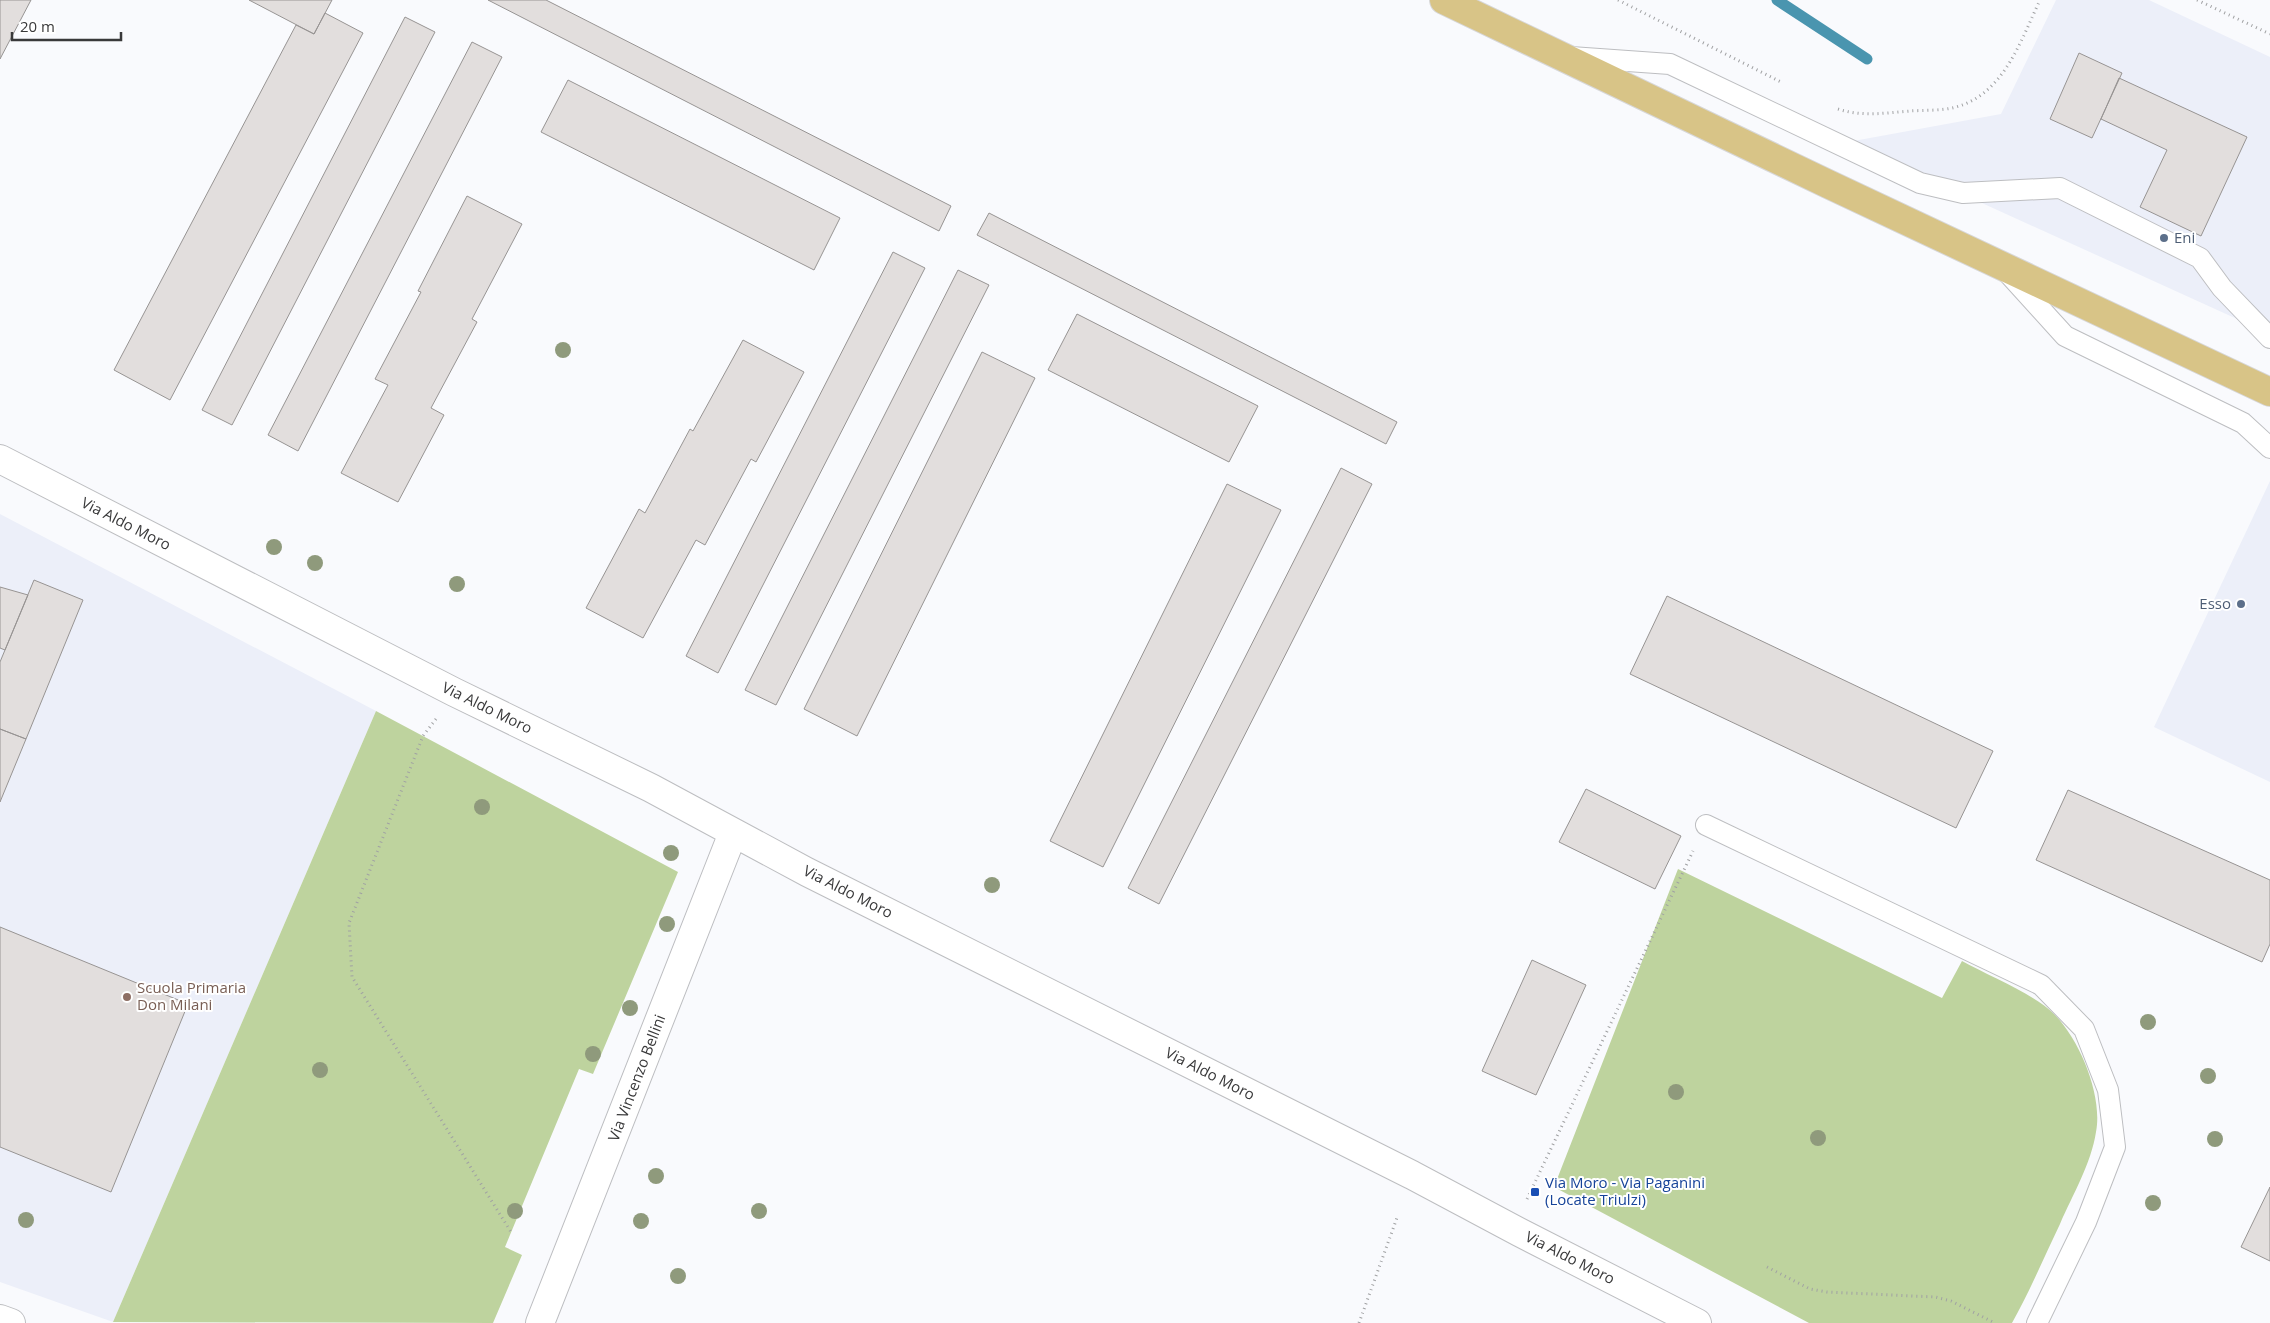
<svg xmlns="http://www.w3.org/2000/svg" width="2270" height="1323" font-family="'Open Sans',sans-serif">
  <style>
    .built { fill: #eceff9 }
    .green { fill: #bed39e }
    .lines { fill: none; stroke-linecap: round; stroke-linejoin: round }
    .stream { stroke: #4a95af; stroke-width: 11 }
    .building { fill: #e2dedd; stroke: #979493 }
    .service-casing { stroke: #bdbec1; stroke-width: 22 }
    .minor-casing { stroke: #bdbec1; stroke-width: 30 }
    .trunk-casing { stroke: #d7d7d8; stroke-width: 30 }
    .path { stroke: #a0a1a3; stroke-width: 3; stroke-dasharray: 1 4; stroke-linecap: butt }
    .service { stroke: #fff; stroke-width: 20 }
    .minor { stroke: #fff; stroke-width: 28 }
    .trunk { stroke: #d8c487; stroke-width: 28 }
    .tree { fill: #8f9a7c }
    .service-dot { fill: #5c6f8a; stroke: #fff; stroke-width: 2 }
    .education-dot { fill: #8d6e63; stroke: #fff; stroke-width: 2 }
    .transit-dot { fill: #1a4fb4; stroke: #fff; stroke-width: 2 }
    .labels { text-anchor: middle; stroke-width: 4; stroke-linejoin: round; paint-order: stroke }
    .service-label { font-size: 15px; fill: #4e5e75; stroke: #fff; text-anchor: start }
    .street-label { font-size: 15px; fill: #39393a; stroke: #fff }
    .education-label { font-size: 15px; fill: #785e54; stroke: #fff; text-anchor: start }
    .transit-label { font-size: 15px; fill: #164399; stroke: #fff; text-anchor: start }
  </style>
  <rect width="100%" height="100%" fill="#f9fafd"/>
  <!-- built -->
  <path class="built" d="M2056 0H2149L2270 57V334L1848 142 2001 114Z
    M2270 481V782L2154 727Z
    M0 514 376 711 113 1322 0 1282Z"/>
  <!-- green -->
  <path class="green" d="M376 711 678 872 593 1074 579 1069 505 1247 522 1255 493 1323 113 1322Z
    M1678 869 1942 998 1962 961C1989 976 2034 994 2054 1014 2080 1040 2103 1096 2096 1132 2091 1164 2073 1194 2060 1224 2044 1257 2030 1291 2012 1323H1809L1554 1187Z"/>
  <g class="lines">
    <!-- stream -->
    <path class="stream" d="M1777 0 1867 59"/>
  </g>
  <!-- building -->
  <path class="building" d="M0 0H31L0 59Z
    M249 0H332L314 34Z
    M488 0H546L951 206 939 231Z
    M325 13 363 33 170 400 114 370 296 25 314 34Z
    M405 17 435 32 232 425 202 410Z
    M472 42 502 57 298 451 268 435Z
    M2079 53 2122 73 2092 138 2050 119Z
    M2119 78 2247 137 2201 236 2140 207 2167 150 2101 119Z
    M568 80 840 218 814 270 541 132Z
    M467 196 522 224 472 319 477 322 431 408 444 415 398 502 341 473 388 385 375 379 421 292 418 291Z
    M989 213 1397 422 1386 444 977 235Z
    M893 252 925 268 718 673 686 656Z
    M958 270 989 285 776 705 745 690Z
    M1077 314 1258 406 1229 462 1048 370Z
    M743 340 804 372 756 462 751 459 705 545 696 540 643 638 586 608 639 509 645 513 690 429 693 431Z
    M982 352 1035 378 857 736 804 709Z
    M1341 468 1372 484 1159 904 1128 888Z
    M1227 484 1281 510 1103 867 1050 841Z
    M34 580 83 600 26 739 0 729V662Z
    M0 587 28 595 5 650 0 648Z
    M1667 596 1993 751 1956 828 1630 674Z
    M0 729 26 739 0 802Z
    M1586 789 1681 836 1655 889 1559 842Z
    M2068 790 2270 880V944L2262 962 2036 860Z
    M0 927 188 1004 111 1192 0 1147Z
    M1532 960 1586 985 1536 1095 1482 1071Z
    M2270 1187V1261L2241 1247Z"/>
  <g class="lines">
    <defs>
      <path id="service" d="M1571 57 1670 64 1920 183 1963 193 2060 188 2200 258 2222 288 2270 338
        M2007 272 2065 336 2243 423 2270 448
        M1706 825 2041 985 2084 1029 2108 1090 2115 1147 2086 1222 2037 1323"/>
      <path id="minor" d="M0 459 454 692 651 788 807 872 1412 1175 1519 1232 1697 1323
        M0 1319 11 1323
        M540 1323 733 833"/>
      <path id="trunk" d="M1444 0 1828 184 2270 392"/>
    </defs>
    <!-- service casing -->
    <use href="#service" class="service-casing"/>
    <!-- minor casing -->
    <use href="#minor" class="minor-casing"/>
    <!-- trunk casing -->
    <use href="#trunk" class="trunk-casing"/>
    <!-- path -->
    <path class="path" d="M1618 0 1781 82
      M2197 0 2270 34
      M1838 109C1862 117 1885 113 1910 111 1924 110 1942 111 1956 107 2004 94 2021 40 2040 0
      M436 719 423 736 349 923 352 977 511 1232
      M1527 1199 1693 851
      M1767 1267 1810 1289 1827 1292 1935 1297 1951 1301 1995 1323
      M1359 1323 1398 1215"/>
    <!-- service -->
    <use href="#service" class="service"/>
    <!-- minor -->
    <use href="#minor" class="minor"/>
    <!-- trunk -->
    <use href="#trunk" class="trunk"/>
  </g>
  <!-- trees -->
  <g class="tree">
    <circle cx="563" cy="350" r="8"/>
    <circle cx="274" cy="547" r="8"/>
    <circle cx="315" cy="563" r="8"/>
    <circle cx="457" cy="584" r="8"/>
    <circle cx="482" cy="807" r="8"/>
    <circle cx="671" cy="853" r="8"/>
    <circle cx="992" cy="885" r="8"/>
    <circle cx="667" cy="924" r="8"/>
    <circle cx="630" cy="1008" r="8"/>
    <circle cx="2148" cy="1022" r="8"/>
    <circle cx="593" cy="1054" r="8"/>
    <circle cx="320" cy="1070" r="8"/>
    <circle cx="2208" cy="1076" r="8"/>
    <circle cx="1676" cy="1092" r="8"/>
    <circle cx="1818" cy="1138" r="8"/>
    <circle cx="2215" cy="1139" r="8"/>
    <circle cx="656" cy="1176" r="8"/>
    <circle cx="2153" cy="1203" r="8"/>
    <circle cx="515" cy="1211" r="8"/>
    <circle cx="759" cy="1211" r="8"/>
    <circle cx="26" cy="1220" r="8"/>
    <circle cx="641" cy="1221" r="8"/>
    <circle cx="678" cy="1276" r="8"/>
  </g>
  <!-- markers -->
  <g class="service-dot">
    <circle cx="2164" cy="238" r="5"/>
    <circle cx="2241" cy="604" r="5"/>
  </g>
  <circle class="education-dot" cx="127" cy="997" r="5"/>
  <rect class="transit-dot" x="1530" y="1187" width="10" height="10" rx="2.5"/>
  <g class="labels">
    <!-- service labels -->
    <g class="service-label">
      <text x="2174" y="243">Eni</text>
      <text x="2231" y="609" text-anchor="end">Esso</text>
    </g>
    <!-- street labels -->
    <g class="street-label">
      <text transform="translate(126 524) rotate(27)" y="5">Via Aldo Moro</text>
      <text transform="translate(487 708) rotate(26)" y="5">Via Aldo Moro</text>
      <text transform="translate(848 892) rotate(27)" y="5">Via Aldo Moro</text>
      <text transform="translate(1210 1074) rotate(27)" y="5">Via Aldo Moro</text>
      <text transform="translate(637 1078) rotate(-69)" y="5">Via Vincenzo Bellini</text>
      <text transform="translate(1570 1258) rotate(27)" y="5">Via Aldo Moro</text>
    </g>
    <!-- education labels -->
    <g class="education-label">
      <text x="137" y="993">Scuola Primaria<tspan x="137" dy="17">Don Milani</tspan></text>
    </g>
    <!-- transit labels -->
    <g class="transit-label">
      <text x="1545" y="1188">Via Moro - Via Paganini<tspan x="1545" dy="17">(Locate Triulzi)</tspan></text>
    </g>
  </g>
  <!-- scale -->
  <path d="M12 32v8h109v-8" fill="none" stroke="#39393a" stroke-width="2.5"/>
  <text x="20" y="32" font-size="15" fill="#39393a" stroke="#ffffff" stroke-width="4" paint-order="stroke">20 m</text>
</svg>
